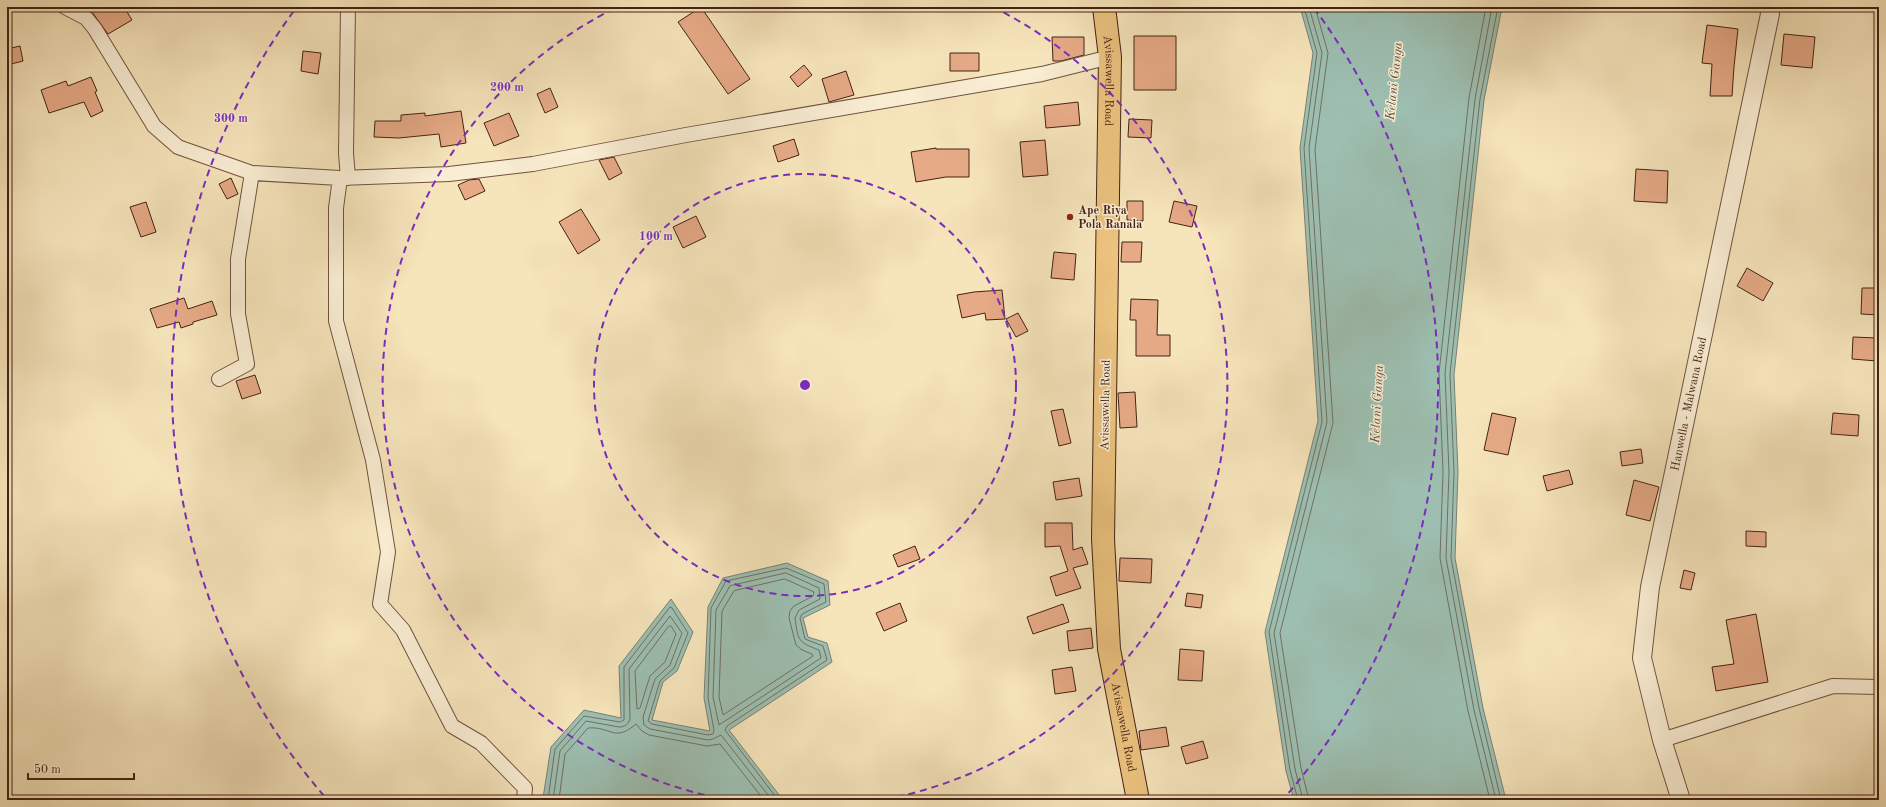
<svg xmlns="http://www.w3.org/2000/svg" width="1886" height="807" font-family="'Old Standard TT',serif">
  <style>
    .water { fill: #9dbfb1; stroke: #798073 }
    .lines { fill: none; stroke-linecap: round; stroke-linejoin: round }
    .shore { stroke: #707063; stroke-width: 1 }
    .building { fill: #e6aa86; stroke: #442215 }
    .minor-casing { stroke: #70523e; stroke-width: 16 }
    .tertiary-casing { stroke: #70523e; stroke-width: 20 }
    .primary-casing { stroke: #442215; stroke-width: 24 }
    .minor { stroke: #f9edd3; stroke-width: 14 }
    .tertiary { stroke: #f9edd3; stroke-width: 18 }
    .primary { stroke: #ebc27e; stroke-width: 22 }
    .ring { fill: none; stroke: #7b2cbf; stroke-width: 2; stroke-dasharray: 7 5 }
    .poi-dot { fill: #8f2418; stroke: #f9edd3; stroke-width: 1.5 }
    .labels { text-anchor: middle; stroke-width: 3; stroke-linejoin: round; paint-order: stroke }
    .street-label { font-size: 12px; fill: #442215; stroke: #f9edd3 }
    .poi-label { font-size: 12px; font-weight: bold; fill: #442215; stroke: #f9edd3; text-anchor: start }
    .water-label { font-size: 13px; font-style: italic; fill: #5f5144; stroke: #f9edd3 }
    .centre { fill: #7b2cbf; stroke: #f9edd3; stroke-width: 2 }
    .ring-label { font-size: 12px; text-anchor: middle; font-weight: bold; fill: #7b2cbf; stroke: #f9edd3; stroke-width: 3; stroke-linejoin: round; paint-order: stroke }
  </style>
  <rect width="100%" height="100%" fill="#f6e4bb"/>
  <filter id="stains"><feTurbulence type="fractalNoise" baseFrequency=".005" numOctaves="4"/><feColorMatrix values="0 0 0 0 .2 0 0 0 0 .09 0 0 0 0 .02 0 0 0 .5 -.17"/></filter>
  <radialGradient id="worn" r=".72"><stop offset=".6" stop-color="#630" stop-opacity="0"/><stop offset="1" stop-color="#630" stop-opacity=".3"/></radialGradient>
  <!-- water -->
  <path class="water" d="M1300 7H1502L1484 100 1454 375 1458 472 1455 558 1483 708 1506 800H1294L1286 771 1265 632 1318 421 1300 148 1313 53Z
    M787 563 828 581 830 605 803 618 808 637 827 643 832 662 729 730 783 800H547L543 798 551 747 584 710 621 718 619 666 671 599 693 632 677 671 663 682 652 720 710 731 704 698 708 607 723 578Z"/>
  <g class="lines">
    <!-- shore -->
    <path class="shore" d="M1486 7 1469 98 1439 373 1443 472 1440 558 1468 711 1490 800
      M1492 7 1475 99 1445 373 1449 472 1446 558 1474 710 1496 800
      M1498 7 1480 99 1450 374 1454 472 1451 558 1479 708 1501 800
      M786 573 819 588 820 599 799 610 795 618C798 641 798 642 819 650L821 658 719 725 713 697 716 610 730 586Z
      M785 579 814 592 813 596 794 606 790 611 789 618 796 645 802 650 812 654 813 656 723 715 719 697 722 611 734 591Z
      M671 626 676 634 665 662 650 676 640 708 637 709 635 671 668 627Z
      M548 800 555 749 584 716 620 722 624 720V667L670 607 672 608 688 633 674 668 660 681 648 721 652 724 708 735 713 734 714 730 708 698 711 608 726 581 786 568 824 584 826 602 802 614 800 618 805 639 823 646 827 660 727 726 725 730 778 800
      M553 800 560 751 586 721 619 727C625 727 629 724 630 718L629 669 670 616 682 633 670 665 655 679 643 717 644 725 650 729 708 740 713 739 721 735 772 800
      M559 800 565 754 588 728C611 726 614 743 636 724L642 731 649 735 707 746 720 744 764 800
      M1298 800 1290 770 1269 632 1322 422 1304 148 1317 53 1304 7
      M1303 800 1295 769 1274 633 1327 422 1309 148 1322 53 1309 7
      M1309 800 1301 768 1280 633 1333 423 1315 149 1328 53 1315 7"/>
  </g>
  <!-- building -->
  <path class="building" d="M102 7H124L132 20 108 34 92 12Z
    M701 7 750 79 728 94 678 22Z
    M1707 25 1738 29 1734 67 1732 96H1710L1712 64 1702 63Z
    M1784 34 1815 37 1812 68 1781 65Z
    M1134 36H1176V90H1134Z
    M1052 37H1084V55L1061 61H1053Z
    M20 46 23 61 7 65V49Z
    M303 51 321 53 318 74 301 71Z
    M950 53H979V71H950Z
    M804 65 812 75 798 87 790 77Z
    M846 71 854 95 829 102 822 79Z
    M91 77 97 91 95 92 103 111 91 117 84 102 49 113 41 90 66 81 68 86Z
    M550 88 558 107 545 113 537 94Z
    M1078 102 1080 125 1046 128 1044 106Z
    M461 111 466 143 441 147 439 134 399 138 374 137 375 121H401V115L425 113V116Z
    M509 113 519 136 494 146 484 123Z
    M1129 119 1152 120 1151 138 1128 137Z
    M794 139 799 155 778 162 773 146Z
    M1045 140 1048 175 1023 177 1020 142Z
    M936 148V149H969V177H946L916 182 911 152Z
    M614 157 622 173 609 180 599 160Z
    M1636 169 1668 171 1667 203 1634 201Z
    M231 178 238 194 227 199 219 184Z
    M479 179 485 191 465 200 458 185 469 180Z
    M1127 201H1143V221L1127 220Z
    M1174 201 1197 206 1192 227 1169 222Z
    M146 202 156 232 141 237 130 207Z
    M581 209 600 240 578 254 559 222Z
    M696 216 706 237 683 248 673 227Z
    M1122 242H1142L1141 262H1121Z
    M1054 252 1076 254 1074 280 1051 278Z
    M1747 268 1773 283 1763 301 1737 286Z
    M1862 288H1879V315L1861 314Z
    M1002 290 1005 319 986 320 985 313 962 318 957 295 974 292Z
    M184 298 188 309 212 301 217 315 193 322V324L181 328 179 322 157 328 150 309Z
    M1131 299 1158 300 1157 335H1170V356H1136V320H1130Z
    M1018 313 1028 331 1016 337 1006 319Z
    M1853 337 1878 338 1877 361 1852 359Z
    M255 375 261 393 242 399 236 381Z
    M1135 392 1137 427 1120 428 1118 393Z
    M1063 409 1071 443 1059 446 1051 411Z
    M1492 413 1516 418 1508 455 1484 450Z
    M1833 413 1859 415 1858 436 1831 434Z
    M1641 449 1643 463 1622 466 1620 452Z
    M1569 470 1573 484 1547 491 1543 476Z
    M1079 478 1082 496 1056 500 1053 482Z
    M1634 480 1659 487 1650 521 1626 515Z
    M1045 523H1072L1073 550 1082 547 1088 564 1073 568 1081 588 1056 596 1050 577 1068 571 1060 546 1045 547Z
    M1746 531 1766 532V547L1746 546Z
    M915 546 920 559 898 567 893 555Z
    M1120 558 1152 559 1151 583 1119 581Z
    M1684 570 1695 573 1691 590 1680 588Z
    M1187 593 1203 595 1201 608 1185 606Z
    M900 603 907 621 884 631 876 613Z
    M1063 604 1069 622 1033 634 1027 617Z
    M1756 614 1768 682 1716 691 1712 667 1734 664 1726 620Z
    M1091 628 1093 648 1069 651 1067 631Z
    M1180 649 1204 651 1202 681 1178 680Z
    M1072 667 1076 691 1055 694 1052 670Z
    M1166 727 1169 746 1141 750 1139 731Z
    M1203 741 1208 758 1186 764 1181 747Z"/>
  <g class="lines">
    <defs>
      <path id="minor" d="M65 7 86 18 95 29 154 126 178 147 252 173 340 178 449 174 533 164 686 135 1042 74 1110 57
        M348 7 346 153 348 178
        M340 178 336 208V321L373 460 388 552 380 604 403 630 452 726 481 743 525 788 524 800
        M219 379 247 364 238 314V259L252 173
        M1662 740 1833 686 1879 687"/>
      <g id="tertiary">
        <path id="s1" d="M1681 800 1662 740 1642 658 1650 587 1770 14 1769 7"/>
      </g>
      <g id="primary">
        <path id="s2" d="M1104 7 1110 57 1103 539 1109 649 1138 800"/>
      </g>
    </defs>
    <!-- minor casing -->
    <use href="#minor" class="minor-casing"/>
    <!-- tertiary casing -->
    <use href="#tertiary" class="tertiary-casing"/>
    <!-- primary casing -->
    <use href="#primary" class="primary-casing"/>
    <!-- minor -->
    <use href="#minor" class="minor"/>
    <!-- tertiary -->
    <use href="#tertiary" class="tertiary"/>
    <!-- primary -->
    <use href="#primary" class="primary"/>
  </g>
  <!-- distance rings -->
  <g class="ring">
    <circle cx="805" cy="385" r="211"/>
    <path d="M728 800A422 422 0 0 1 617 7M993 7A422 422 0 0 1 882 800"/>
    <path d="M324 796A633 633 0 0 1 296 8M1314 8A633 633 0 0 1 1286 796"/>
  </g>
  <!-- markers -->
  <circle class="poi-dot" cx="1070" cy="217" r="4"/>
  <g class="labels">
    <!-- street labels -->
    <g class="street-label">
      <text dy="4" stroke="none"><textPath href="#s2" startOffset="74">Avissawella Road</textPath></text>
      <text dy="4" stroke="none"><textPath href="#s1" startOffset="406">Hanwella - Malwana Road</textPath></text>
      <text transform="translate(1105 405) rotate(-89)" y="4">Avissawella Road</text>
      <text dy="4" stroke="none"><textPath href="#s2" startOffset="722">Avissawella Road</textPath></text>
    </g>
    <!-- poi labels -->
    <g class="poi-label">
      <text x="1078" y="214">Ape Riya<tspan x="1078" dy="14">Pola Ranala</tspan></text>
    </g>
    <!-- water labels -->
    <g class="water-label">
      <text transform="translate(1393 81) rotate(-84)" y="5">Kelani Ganga</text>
      <text transform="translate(1376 404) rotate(-87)" y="5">Kelani Ganga</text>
    </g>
  </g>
  <circle cx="805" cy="385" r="6" class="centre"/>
  <g class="ring-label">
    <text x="507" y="91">200 m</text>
    <text x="231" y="122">300 m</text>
    <text x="656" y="240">100 m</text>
  </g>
  <!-- margin -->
  <rect width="1886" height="807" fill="none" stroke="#f6e4bb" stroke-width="24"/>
  <rect x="8" y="8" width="1870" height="791" fill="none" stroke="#442215" stroke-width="2"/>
  <rect x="12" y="12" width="1862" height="783" fill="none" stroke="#442215"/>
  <!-- scale -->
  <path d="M28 773v6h106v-6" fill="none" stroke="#442215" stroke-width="2"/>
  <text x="34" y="773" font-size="12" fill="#442215" stroke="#f9edd3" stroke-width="3" paint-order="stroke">50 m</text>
  <rect width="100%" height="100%" filter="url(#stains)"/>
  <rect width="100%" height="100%" fill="url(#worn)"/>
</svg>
